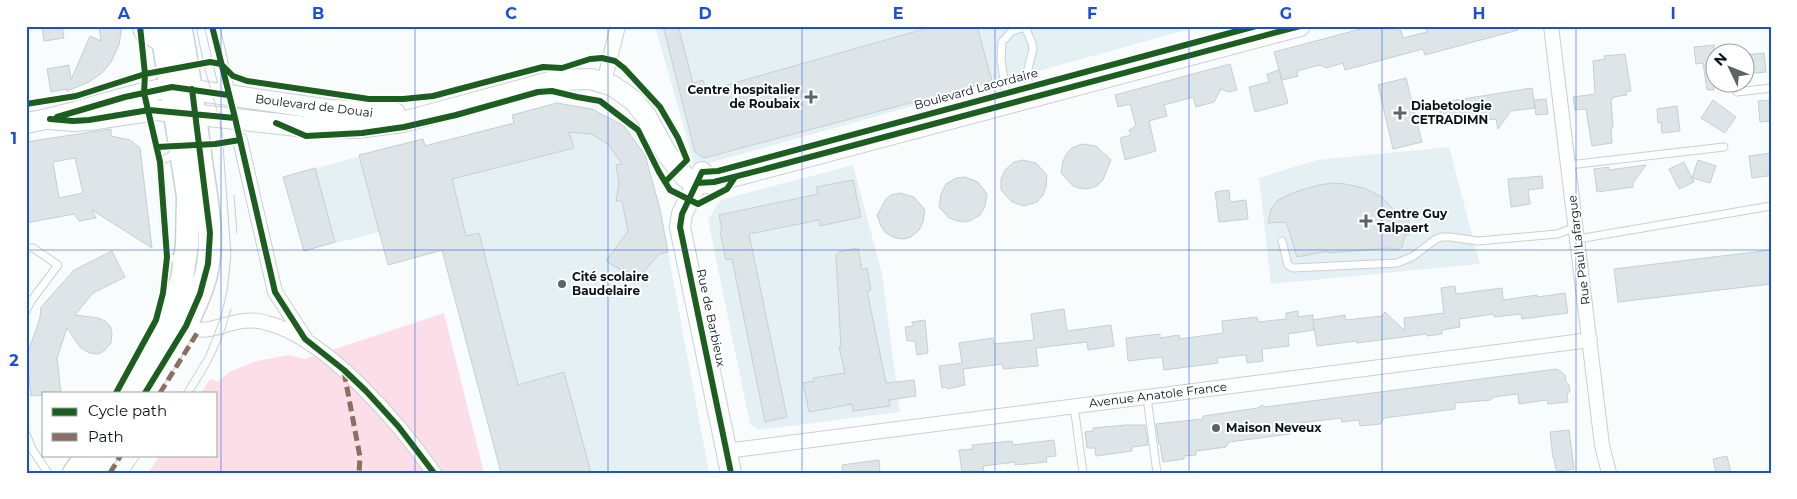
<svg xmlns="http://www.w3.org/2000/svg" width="1797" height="499" font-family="Montserrat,sans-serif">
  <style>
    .built { fill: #e5f0f4 }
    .green { fill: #fbdee8 }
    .building { fill: #dde5e8; stroke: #c6cfd1; fill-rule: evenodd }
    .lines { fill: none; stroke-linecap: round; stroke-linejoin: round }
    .lane-casing { stroke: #c8d0d2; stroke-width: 9 }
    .street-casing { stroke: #c8d0d2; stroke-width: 16 }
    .secondary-casing { stroke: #c8d0d2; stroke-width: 22 }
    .primary-casing { stroke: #c8d0d2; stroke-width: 25 }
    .lane { stroke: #feffff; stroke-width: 7 }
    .street { stroke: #feffff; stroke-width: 14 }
    .secondary { stroke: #feffff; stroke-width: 20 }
    .primary { stroke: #feffff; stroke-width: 22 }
    .tram { stroke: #cdcece; stroke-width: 1 }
    .quiet { stroke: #8d6e63; stroke-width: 5; stroke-dasharray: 10 5; stroke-linecap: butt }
    .cycleway-casing { stroke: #fff; stroke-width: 9 }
    .cycleway { stroke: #1b5e20; stroke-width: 6 }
    .grid { fill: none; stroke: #1d4ed8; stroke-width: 1; stroke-opacity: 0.55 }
    .poi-dot { fill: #5b6568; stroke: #fff; stroke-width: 2 }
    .labels { text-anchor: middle; stroke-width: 4; stroke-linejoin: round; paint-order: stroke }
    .street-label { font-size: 12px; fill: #071418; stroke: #fff }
    .poi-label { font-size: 12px; font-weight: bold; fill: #071418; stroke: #fff; text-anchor: start }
    .neatline { fill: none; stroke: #1d4ed8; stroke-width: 2 }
    .grid-label { font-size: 16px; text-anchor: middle; font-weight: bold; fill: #1d4ed8 }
  </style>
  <rect width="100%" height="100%" fill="#f8fcfd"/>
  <!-- built -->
  <path class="built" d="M655 26H1200L695 167Z
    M557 103 592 109 624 126 645 155 660 209 709 473H501L442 251 388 265 380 232 304 251 283 177 423 139 426 145 514 123 512 115Z
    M1449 147 1480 264 1271 284 1259 178 1317 160Z
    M853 165 882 274 900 412 759 430 750 424 708 220 720 200Z"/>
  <!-- green -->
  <path class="green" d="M444 313 484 473H148L160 455H216V393H201L210 379 218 382 229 372 257 361 289 355 305 359Z"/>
  <!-- building -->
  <path class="building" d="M49 26H62L64 38 44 41 42 27Z
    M99 26H122L119 45 111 62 103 72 89 82 67 91V89L51 92 47 69 69 65 71 80 90 36 101 41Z
    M663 26H678L693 83 703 80 706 91 935 26H977L992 81 704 158 695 152Z
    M1372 26H1397L1398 31 1401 30 1403 38 1427 32 1426 29 1437 26H1517L1518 30 1425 55 1423 49 1345 70 1343 63 1326 68 1320 65 1297 71 1298 76 1282 80 1274 52Z
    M1714 45V90H1707L1703 63 1696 64 1694 47Z
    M1764 53 1766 72 1744 74V55Z
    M1625 54 1631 91 1626 92 1627 95 1613 97V99H1611L1613 128H1611L1612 143 1592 146 1586 109 1575 110 1573 97 1595 94 1593 61 1605 59 1604 56Z
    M1230 64 1237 90 1228 92 1221 89 1214 102 1196 107 1193 97 1164 105 1167 116 1149 121 1156 151 1125 160 1120 138 1131 135 1129 130 1136 126 1130 104 1118 107 1115 95Z
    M1279 70 1288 103 1255 112 1249 87 1269 82 1267 74Z
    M1406 78 1422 142 1393 149 1378 85Z
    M1532 88 1535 108 1511 111 1498 129 1496 119 1487 120V117L1443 123 1438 103Z
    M1546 99 1548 114 1536 115 1534 100Z
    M1713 100 1736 117 1725 133 1701 118Z
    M1771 100V121L1760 122 1758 101Z
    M557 103 592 109 624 126 645 155 660 209 668 252 659 254 640 276 619 269 606 261 628 231 622 201H616L619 183 616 165 622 164 608 144 591 134 569 132 574 148 452 179 466 236 479 233 518 385 564 372 591 473H501L442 250 388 265 359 155 423 139 425 146 514 123 512 115Z
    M1677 106 1680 131 1662 133 1661 122 1658 123 1657 109Z
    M111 129V136L130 140 140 148 152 248 92 210 96 218 79 221 74 214 26 223V142ZM75 158 83 193 59 198 53 162Z
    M1082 144 1096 146 1111 160 1103 180 1097 186 1088 189 1079 188 1073 186 1061 173 1063 161 1067 153 1072 148Z
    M1771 153V173L1768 174V176L1752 178 1749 156Z
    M1023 160 1036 163 1047 175 1046 187 1043 195 1037 202 1024 206 1012 202 1001 190V179L1005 170 1014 162Z
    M1698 160 1716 166 1710 183 1692 178Z
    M1684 162 1694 182 1679 189 1669 169Z
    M1646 165 1633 183V187L1597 192 1594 169 1609 167V170Z
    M315 168 335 242 304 251 283 177Z
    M1542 176 1543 188 1528 190 1530 204 1511 207 1508 179Z
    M965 177 978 182 987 194 985 207 980 215 970 221 961 222 949 218 939 207 941 194 946 184 956 178Z
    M853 180 861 217 820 226 819 220 749 234 787 417 765 422 732 259 726 260 720 232 722 231 719 215 818 194 816 187Z
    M1332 183 1345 184 1364 188 1382 197 1395 211 1408 209 1410 234 1405 235 1402 247 1398 250 1390 248 1328 253V251L1297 257 1286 222 1268 223 1271 209 1278 200 1295 192 1319 185Z
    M1229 190 1230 202 1246 200 1248 219 1219 222 1215 192Z
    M900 193 914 197 925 210 923 222 919 230 911 237 904 239 895 238 886 233 881 226 877 215 886 199 891 195Z
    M858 248 862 270 867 268 871 290 867 291 886 383 914 380 916 396 889 400 890 406 853 411 852 404 809 412 803 383 814 381 813 378 845 373 839 347H841L836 255 839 252Z
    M1771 250V284L1618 302 1614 269Z
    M112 251 125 277 93 293 75 315 98 318 105 321 110 326 112 333 111 343 104 351 99 354 89 353 80 347 67 328 57 358 61 393H44V395L31 396 27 355 40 318 41 307 74 270Z
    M1455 286 1456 294 1502 288 1503 300 1537 295 1538 297 1565 293 1568 313 1522 319 1521 314 1494 317V314L1459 319 1460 327 1442 330V334L1427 336 1426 334 1357 343V341L1317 346 1313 321 1314 330 1288 334 1289 346 1262 349 1263 361 1247 363 1246 355 1217 358 1218 363 1164 370 1162 357 1128 361 1126 338 1160 334V338L1179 335 1180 339 1223 333 1222 321 1257 317 1258 322 1286 319V313L1298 311V317L1313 315V320L1345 315 1346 320 1382 316 1385 312 1405 331 1404 318 1444 313 1441 288Z
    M1064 309 1067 331 1111 325 1114 346 1088 350 1087 342 1036 348 1038 366 1003 369 1002 364 963 369 965 385 948 389 945 387 942 388 939 366 962 363 959 343 993 338 994 344 1034 340 1031 314Z
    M925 320 928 353 917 355 915 341H907L905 327 913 326 912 322Z
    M1557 369 1565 375 1566 382 1569 385 1570 391 1567 394 1568 402 1548 404 1547 400 1519 404 1518 394 1493 397 1491 400 1455 403V409L1384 418 1380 424 1360 426 1359 420 1342 422 1341 418 1299 423V428L1289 430 1290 434 1229 442 1226 447 1196 451V455L1184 456V459L1163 462 1160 444H1159L1156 424 1203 419V416L1258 408 1262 405 1265 407Z
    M1126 425H1145L1148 445 1132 447V451L1096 456 1095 448H1087L1085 432 1093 431V428Z
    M1569 430 1574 469 1558 471 1556 470 1554 458H1553L1550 432Z
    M1054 440 1056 456 1046 457 1047 462 1015 465V462L983 466 984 473H962L959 450 973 449 972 445 1012 441 1013 445Z
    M1727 456 1731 473H1716L1713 459Z
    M879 460 880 473H843L842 465Z"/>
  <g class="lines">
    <defs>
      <path id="lane" d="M1737 92 1771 88
        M1007 102 1001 59 1002 42 1012 31 1025 27 1032 43 1033 49 1027 73 1030 95
        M177 152 160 162 167 257 182 261
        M1569 165 1724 147
        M1578 239 1771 206
        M1282 241 1288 265 1293 268 1397 263 1412 257 1436 239 1442 237H1450L1478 241 1557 234 1576 227
        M26 248H33L58 265 31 301 26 311
        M1147 397 1157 473
        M1074 406 1083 473
        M26 434 32 449 48 473"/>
      <path id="street" d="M140 26 141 32 165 48
        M212 26 228 95
        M1551 26 1602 445 1609 473
        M604 82 618 26
        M240 140 275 292 305 338
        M181 321C197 338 218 326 237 322 247 320 258 320 267 323 327 338 399 423 434 473
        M726 451 1590 340"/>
      <path id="secondary" d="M50 119 73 121 89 120 156 110 315 128H357L403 122 557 80 591 79 613 86 634 101 646 116 667 154 685 177 697 183H709L1300 26
        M26 123C76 115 122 95 172 87L330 110 395 113
        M702 172 682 214 680 227 731 473"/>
      <path id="primary" d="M129 393 155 348 170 315 182 279 187 245 188 196 161 26
        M145 393C169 355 194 318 206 275 215 238 206 198 201 161 195 116 189 71 180 26
        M74 473 87 455
        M95 473 106 455"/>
    </defs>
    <!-- lane casing -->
    <use href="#lane" class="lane-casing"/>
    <!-- street casing -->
    <use href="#street" class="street-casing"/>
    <!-- secondary casing -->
    <use href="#secondary" class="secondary-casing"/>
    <!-- primary casing -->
    <use href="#primary" class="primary-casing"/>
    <!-- lane -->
    <use href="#lane" class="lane"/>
    <!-- street -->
    <use href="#street" class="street"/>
    <!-- secondary -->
    <use href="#secondary" class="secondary"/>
    <!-- primary -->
    <use href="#primary" class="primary"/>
    <!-- tram -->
    <path class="tram" d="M234 195 237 233
      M183 393 206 355 221 317 227 291 231 255 222 132 217 110 205 70 196 26
      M192 393C210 367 223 340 231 309
      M129 473 141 455"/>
    <!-- quiet -->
    <path class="quiet" d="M344 372 360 457 359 473
      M160 393 199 330
      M110 473 121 455"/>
    <defs>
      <path id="cycleway" d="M212 26 235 118 275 292 305 339 344 370 366 391 398 426 434 473
        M26 104 76 96 145 74 210 62 221 64 233 76 247 81 369 99H403L433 96 543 67 562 68 590 59 602 58 615 61 624 68 660 107 678 138 687 160 665 182
        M57 117 125 97 172 87 228 95
        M50 119 73 121 89 120 149 110 235 118
        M276 123 306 136 362 133 404 127 456 115 538 92 552 91 577 97 600 101 638 130 659 172 670 190 698 204 727 189 735 177
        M157 147 215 144 240 140
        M697 183 714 182 765 169 1300 26
        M116 393 156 320 163 293 167 257 160 162 144 93 145 74 140 26
        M145 393 186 326 200 294 208 264 210 233 192 89
        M731 473 680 227 682 214 702 172 718 171 1256 26"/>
    </defs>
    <!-- cycleway casing -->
    <use href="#cycleway" class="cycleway-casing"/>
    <!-- cycleway -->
    <use href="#cycleway" class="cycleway"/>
  </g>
  <!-- grid -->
  <path class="grid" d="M221 26V473M415 26V473M608 26V473M802 26V473M995 26V473M1189 26V473M1382 26V473M1576 26V473M26 250H1771"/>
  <!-- markers -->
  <g class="poi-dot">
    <path d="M808.5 89.5h5v5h5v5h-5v5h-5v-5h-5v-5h5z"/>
    <path d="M1397.5 105.5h5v5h5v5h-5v5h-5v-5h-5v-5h5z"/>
    <path d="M1363.5 213.5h5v5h5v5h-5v5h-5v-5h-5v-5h5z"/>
    <circle cx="562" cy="284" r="5"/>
    <circle cx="1216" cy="428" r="5"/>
  </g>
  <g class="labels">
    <!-- street labels -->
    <g class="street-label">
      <text transform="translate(976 89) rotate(-15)" y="4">Boulevard Lacordaire</text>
      <text transform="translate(314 106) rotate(7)" y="4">Boulevard de Douai</text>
      <text transform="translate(1579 250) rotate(-97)" y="4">Rue Paul Lafargue</text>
      <text transform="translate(711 318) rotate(78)" y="4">Rue de Barbieux</text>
      <text transform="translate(1158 395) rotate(-7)" y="4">Avenue Anatole France</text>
    </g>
    <!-- poi labels -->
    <g class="poi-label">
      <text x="800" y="94" text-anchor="end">Centre hospitalier<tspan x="800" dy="14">de Roubaix</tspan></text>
      <text x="1411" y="110">Diabetologie<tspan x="1411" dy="14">CETRADIMN</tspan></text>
      <text x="1377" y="218">Centre Guy<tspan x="1377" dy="14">Talpaert</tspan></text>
      <text x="572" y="281">Cité scolaire<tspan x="572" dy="14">Baudelaire</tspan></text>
      <text x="1226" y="432">Maison Neveux</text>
    </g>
  </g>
  <!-- border -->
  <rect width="1797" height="499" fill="none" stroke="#ffffff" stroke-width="55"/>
  <!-- legend -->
  <rect x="42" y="392" width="175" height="65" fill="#ffffff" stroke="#9ca1a3"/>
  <rect x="52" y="408" width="25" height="8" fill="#1b5e20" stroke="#9ca1a3"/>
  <text x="88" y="416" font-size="15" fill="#071418">Cycle path</text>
  <rect x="52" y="433" width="25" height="8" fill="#8d6e63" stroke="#9ca1a3"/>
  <text x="88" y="442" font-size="15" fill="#071418">Path</text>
  <!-- north arrow -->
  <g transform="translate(1730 68) rotate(313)"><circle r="24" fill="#ffffff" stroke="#9ca1a3"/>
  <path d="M0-4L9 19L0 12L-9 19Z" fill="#5b6568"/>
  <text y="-8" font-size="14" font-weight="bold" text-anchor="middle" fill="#071418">N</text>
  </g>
  <rect x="28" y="28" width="1742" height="444" class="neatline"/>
  <g class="grid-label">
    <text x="124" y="19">A</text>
    <text x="318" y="19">B</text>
    <text x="511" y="19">C</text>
    <text x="705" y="19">D</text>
    <text x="898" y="19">E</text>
    <text x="1092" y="19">F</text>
    <text x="1286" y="19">G</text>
    <text x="1479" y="19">H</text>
    <text x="1673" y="19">I</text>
    <text x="14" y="144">1</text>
    <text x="14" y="366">2</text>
  </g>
</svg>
